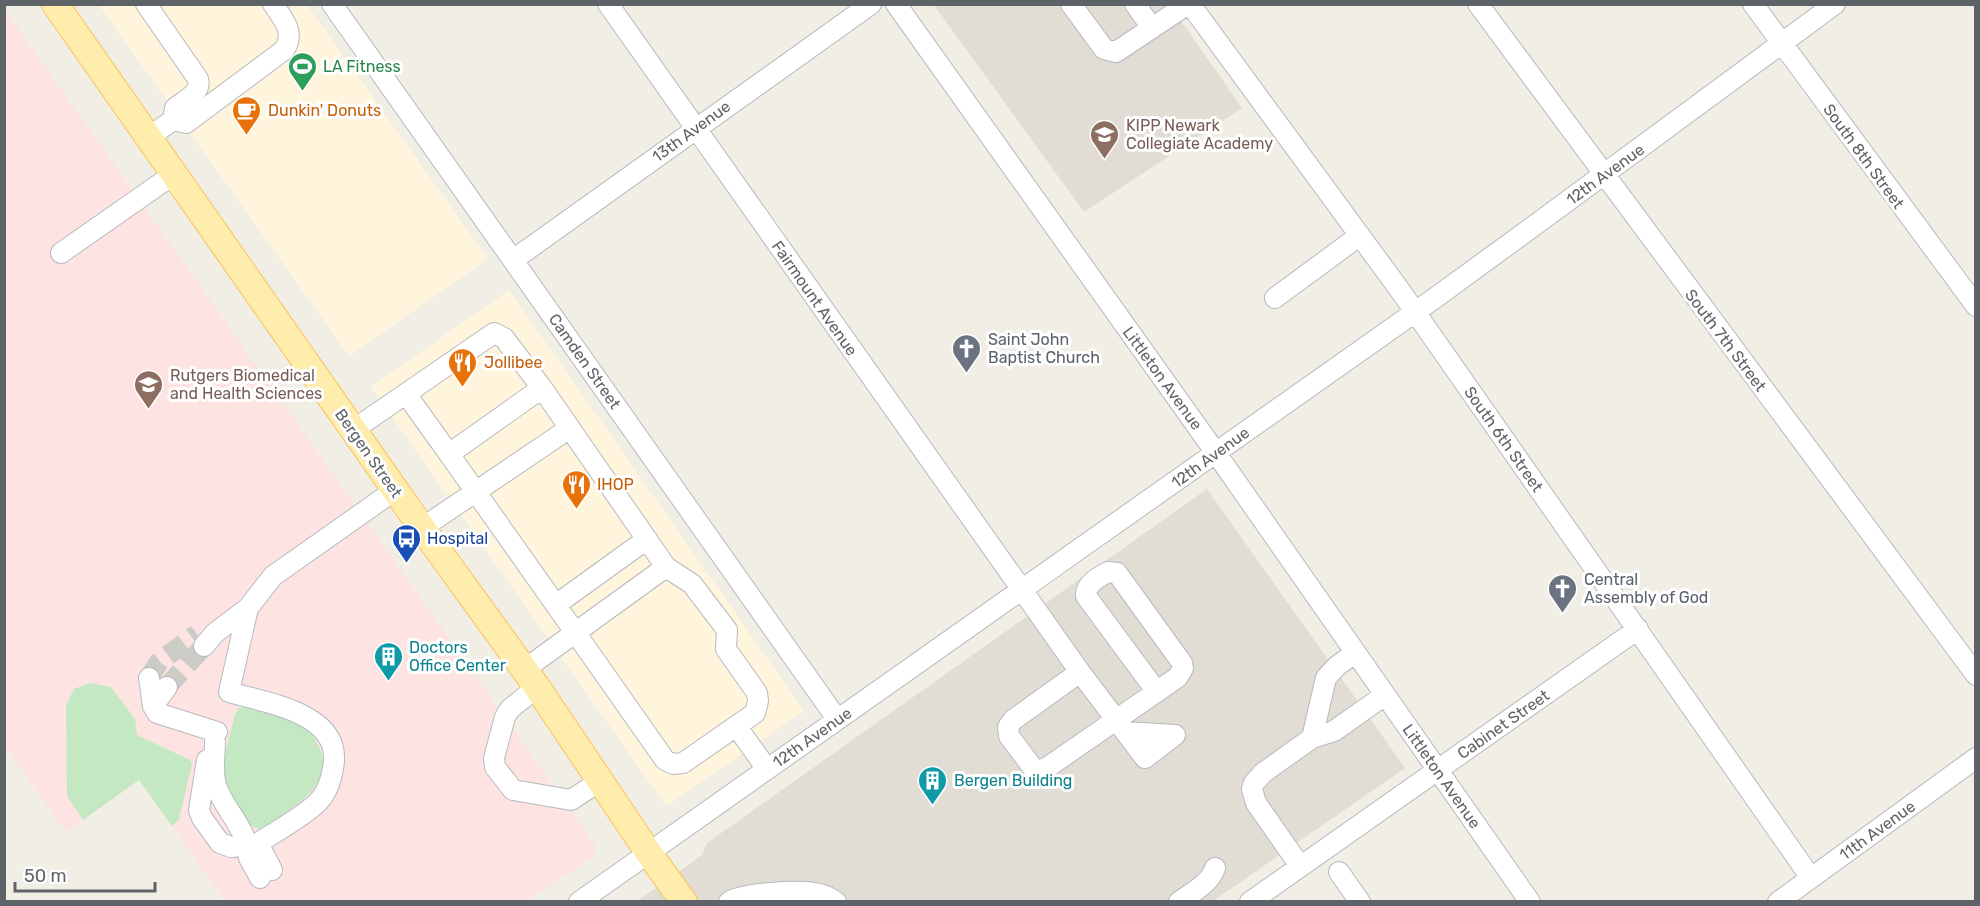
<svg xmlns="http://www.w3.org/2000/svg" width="1980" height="906" font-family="Rubik,sans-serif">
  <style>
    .commercial { fill: #fff5dd }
    .education { fill: #e1ddd5 }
    .medical { fill: #fde4e3 }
    .green { fill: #c4e9c2 }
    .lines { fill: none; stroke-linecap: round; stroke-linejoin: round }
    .minor-tunnel { stroke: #cccbc6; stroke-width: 20; stroke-dasharray: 20 10; stroke-linecap: butt }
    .minor-casing { stroke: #b7b9be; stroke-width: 22 }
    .major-casing { stroke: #fac256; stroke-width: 28 }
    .minor { stroke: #fff; stroke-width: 20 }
    .major { stroke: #ffedad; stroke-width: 26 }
    .labels { text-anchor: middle; stroke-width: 6; stroke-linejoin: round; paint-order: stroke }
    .leisure-label { font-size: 16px; fill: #27864d; stroke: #fff; text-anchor: start }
    .food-label { font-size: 16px; fill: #c56008; stroke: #fff; text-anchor: start }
    .education-label { font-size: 16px; fill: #785e54; stroke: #fff; text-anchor: start }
    .street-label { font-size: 16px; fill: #5e6368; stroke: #fff }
    .worship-label { font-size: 16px; fill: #5b616d; stroke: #fff; text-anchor: start }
    .transit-label { font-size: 16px; fill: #164399; stroke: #fff; text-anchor: start }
    .culture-label { font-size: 16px; fill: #0d838f; stroke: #fff; text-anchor: start }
  </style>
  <rect width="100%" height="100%" fill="#f1eee6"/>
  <!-- commercial -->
  <path class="commercial" d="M99 5H307L488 259 349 356Z
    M509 290 804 711 666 806 371 387Z"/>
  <!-- education -->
  <path class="education" d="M934 5H1170L1242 108 1084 212Z
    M1207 489 1405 768 1213 901 636 902 702 855 707 843Z"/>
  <!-- medical -->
  <path class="medical" d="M4 8 596 846 593 857 528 901H225L139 780 66 832 5 747Z"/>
  <!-- green -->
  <path class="green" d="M90 683 111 687 135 719 137 735 190 760 192 764 179 820 172 826 139 780 83 820 67 796 66 705 74 689Z
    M246 707C263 712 282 716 299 723 306 727 313 735 317 743 340 783 293 807 266 826L259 829 250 825 224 783 223 762 235 714 239 708Z"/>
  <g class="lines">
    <!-- minor-tunnel -->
    <path class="minor-tunnel" d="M149 678 159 662 197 634
      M167 687 204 646"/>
    <defs>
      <path id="minor" d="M146 4 198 79C202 93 185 100 175 108L173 120
        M332 4 837 719
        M608 4 1080 672 1145 758 1175 735
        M896 4 1216 453 1530 902
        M1071 4 1104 49 1116 52 1188 4
        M1135 4 1152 28
        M1190 4 1399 289 1811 878
        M1478 4 1976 675
        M1753 4 1976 306
        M149 137 173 120 186 123 284 50C296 32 283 19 273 4
        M61 253 174 174
        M513 260 871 4
        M1275 298 1359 236
        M406 394 449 454
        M353 430 494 333 504 338 542 388
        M422 528 570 428
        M557 604 647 539
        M204 646 215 633 248 608
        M525 669 666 567 692 584 727 630 726 649 757 693 758 701 755 713 683 763 673 764 665 760C593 658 522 556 449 454L542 388 666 567
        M1080 672 1013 720 1008 727 1009 736 1033 768 1041 770 1048 767 1178 677 1183 668 1182 663 1117 573 1108 572C1099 577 1085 584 1086 596L1157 692
        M149 678 153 706
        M167 687 153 706 157 713 217 732
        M537 687 510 709 505 717 494 758 495 767 513 790 571 800 600 781
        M737 727 767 769
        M1125 732 1175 735
        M1312 738 1334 731 1385 695
        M215 741C215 755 212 772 216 785 222 806 241 822 247 845L258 843C277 831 299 819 316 804 326 795 331 781 333 768 344 713 266 703 229 692L248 608 273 576 395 490
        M207 760 199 810 202 818 220 843 231 847 247 845 249 858 260 878
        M258 843 272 870
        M1300 866 1256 803 1252 789 1254 783 1263 773 1312 738 1326 678 1337 666 1355 653
        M1339 872 1360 902
        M579 902C864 700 1151 501 1435 298 1569 201 1701 102 1835 4
        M729 902C741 893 798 890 814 893 822 894 829 897 836 902
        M1179 902C1192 892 1210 884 1215 868
        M1250 902 1638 629
        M1778 902 1976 758"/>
      <path id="major" d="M55 4 422 528 537 687 648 852 684 902"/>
    </defs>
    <!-- minor casing -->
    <use href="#minor" class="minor-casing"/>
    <!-- major casing -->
    <use href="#major" class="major-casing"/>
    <!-- minor -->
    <use href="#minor" class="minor"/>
    <!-- major -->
    <use href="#major" class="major"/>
  </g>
  <!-- icons -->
  <defs>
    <symbol id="stadium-pin" viewBox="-11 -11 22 30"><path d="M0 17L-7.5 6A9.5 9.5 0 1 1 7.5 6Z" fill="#2e9e5b" stroke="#fff"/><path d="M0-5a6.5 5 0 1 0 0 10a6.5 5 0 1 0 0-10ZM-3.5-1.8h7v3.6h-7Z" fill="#fff"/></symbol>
    <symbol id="cafe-pin" viewBox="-11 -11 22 30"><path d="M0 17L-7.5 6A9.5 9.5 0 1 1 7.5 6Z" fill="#e8710a" stroke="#fff"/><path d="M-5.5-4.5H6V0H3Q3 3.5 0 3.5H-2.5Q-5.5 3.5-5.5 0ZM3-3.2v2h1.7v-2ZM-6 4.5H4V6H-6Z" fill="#fff"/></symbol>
    <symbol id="school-pin" viewBox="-11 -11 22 30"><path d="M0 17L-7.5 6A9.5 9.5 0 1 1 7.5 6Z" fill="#8d6e63" stroke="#fff"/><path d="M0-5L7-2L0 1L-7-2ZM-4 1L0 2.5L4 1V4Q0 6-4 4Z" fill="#fff"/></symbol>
    <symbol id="church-pin" viewBox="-11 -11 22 30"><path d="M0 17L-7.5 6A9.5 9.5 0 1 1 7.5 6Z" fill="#6b7280" stroke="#fff"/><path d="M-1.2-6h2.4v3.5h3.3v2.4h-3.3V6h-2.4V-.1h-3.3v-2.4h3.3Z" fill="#fff"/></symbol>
    <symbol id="restaurant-pin" viewBox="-11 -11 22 30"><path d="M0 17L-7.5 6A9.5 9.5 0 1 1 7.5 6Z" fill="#e8710a" stroke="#fff"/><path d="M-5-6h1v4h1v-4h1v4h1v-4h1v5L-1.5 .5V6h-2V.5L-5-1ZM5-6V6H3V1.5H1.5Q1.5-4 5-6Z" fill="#fff"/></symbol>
    <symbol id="university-pin" viewBox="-11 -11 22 30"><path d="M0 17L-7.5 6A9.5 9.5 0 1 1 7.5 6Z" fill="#8d6e63" stroke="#fff"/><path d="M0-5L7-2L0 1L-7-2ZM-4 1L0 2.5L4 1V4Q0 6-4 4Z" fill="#fff"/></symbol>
    <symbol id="bus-pin" viewBox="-11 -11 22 30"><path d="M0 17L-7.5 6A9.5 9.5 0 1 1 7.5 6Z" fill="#1a4fb4" stroke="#fff"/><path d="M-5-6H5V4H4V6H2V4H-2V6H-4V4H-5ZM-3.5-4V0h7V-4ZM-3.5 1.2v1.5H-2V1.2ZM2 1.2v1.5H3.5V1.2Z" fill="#fff"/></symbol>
    <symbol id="building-pin" viewBox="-11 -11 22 30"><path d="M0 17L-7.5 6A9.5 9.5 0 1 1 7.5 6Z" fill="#0f9aa8" stroke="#fff"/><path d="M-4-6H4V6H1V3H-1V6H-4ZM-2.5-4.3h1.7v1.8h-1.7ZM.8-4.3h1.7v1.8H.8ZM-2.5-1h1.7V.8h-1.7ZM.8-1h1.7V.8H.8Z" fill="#fff"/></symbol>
  </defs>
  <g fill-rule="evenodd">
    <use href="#stadium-pin" x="286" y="50" width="33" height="45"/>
    <use href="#cafe-pin" x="230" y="94" width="33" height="45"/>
    <use href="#school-pin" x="1088" y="118" width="33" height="45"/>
    <use href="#church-pin" x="950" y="332" width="33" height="45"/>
    <use href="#restaurant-pin" x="446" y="346" width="33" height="45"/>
    <use href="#university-pin" x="132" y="368" width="33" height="45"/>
    <use href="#restaurant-pin" x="560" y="468" width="33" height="45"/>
    <use href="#bus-pin" x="390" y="522" width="33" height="45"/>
    <use href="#church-pin" x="1546" y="572" width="33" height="45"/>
    <use href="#building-pin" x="372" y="640" width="33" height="45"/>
    <use href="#building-pin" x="916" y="764" width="33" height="45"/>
  </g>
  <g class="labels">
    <!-- leisure labels -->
    <g class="leisure-label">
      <text x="323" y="72">LA Fitness</text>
    </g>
    <!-- food labels -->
    <g class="food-label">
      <text x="268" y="116">Dunkin' Donuts</text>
      <text x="484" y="368">Jollibee</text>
      <text x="597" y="490">IHOP</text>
    </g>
    <!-- education labels -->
    <g class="education-label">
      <text x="1126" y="131">KIPP Newark<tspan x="1126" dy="18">Collegiate Academy</tspan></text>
      <text x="170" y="381">Rutgers Biomedical<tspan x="170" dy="18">and Health Sciences</tspan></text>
    </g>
    <!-- street labels -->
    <g class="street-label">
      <text transform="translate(691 131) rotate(-36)" y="6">13th Avenue</text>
      <text transform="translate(1864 156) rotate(54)" y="6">South 8th Street</text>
      <text transform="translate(1605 174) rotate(-36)" y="6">12th Avenue</text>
      <text transform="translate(815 298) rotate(55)" y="6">Fairmount Avenue</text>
      <text transform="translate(1726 340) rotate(53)" y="6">South 7th Street</text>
      <text transform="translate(585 361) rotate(55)" y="6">Camden Street</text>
      <text transform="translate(1163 378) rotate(54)" y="6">Littleton Avenue</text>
      <text transform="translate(1504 439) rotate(55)" y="6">South 6th Street</text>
      <text transform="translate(369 453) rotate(55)" y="6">Bergen Street</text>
      <text transform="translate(1210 457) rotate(-36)" y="6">12th Avenue</text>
      <text transform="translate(1503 724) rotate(-35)" y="6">Cabinet Street</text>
      <text transform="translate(812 737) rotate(-35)" y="6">12th Avenue</text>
      <text transform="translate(1442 776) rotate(55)" y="6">Littleton Avenue</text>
      <text transform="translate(1877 830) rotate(-36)" y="6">11th Avenue</text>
    </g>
    <!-- worship labels -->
    <g class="worship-label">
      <text x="988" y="345">Saint John<tspan x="988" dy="18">Baptist Church</tspan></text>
      <text x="1584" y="585">Central<tspan x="1584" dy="18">Assembly of God</tspan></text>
    </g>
    <!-- transit labels -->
    <g class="transit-label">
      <text x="427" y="544">Hospital</text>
    </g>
    <!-- culture labels -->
    <g class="culture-label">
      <text x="409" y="653">Doctors<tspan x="409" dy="18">Office Center</tspan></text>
      <text x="954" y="786">Bergen Building</text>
    </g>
  </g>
  <!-- border -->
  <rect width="1980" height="906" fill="none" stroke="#5e6368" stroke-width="12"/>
  <!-- scale -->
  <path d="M15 882v9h140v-9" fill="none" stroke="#5e6368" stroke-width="3"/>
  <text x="24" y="882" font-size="18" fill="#5e6368" stroke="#ffffff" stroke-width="4.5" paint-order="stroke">50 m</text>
</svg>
